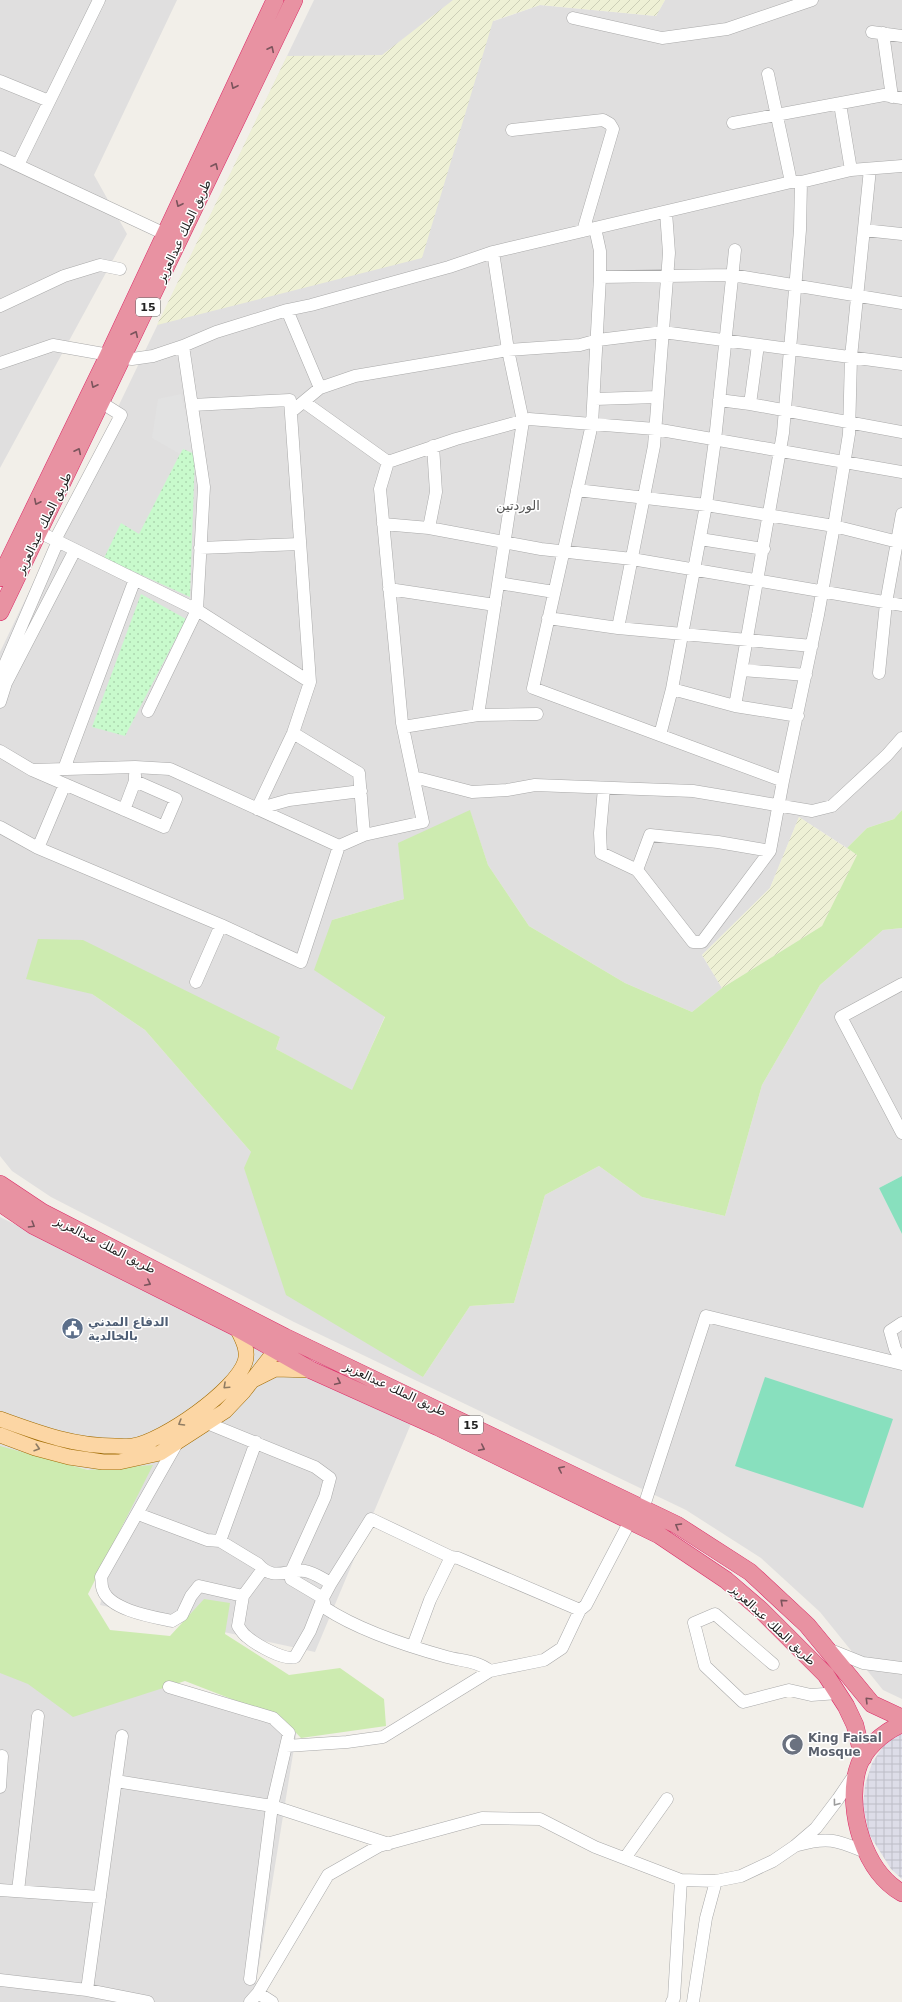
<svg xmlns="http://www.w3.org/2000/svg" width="902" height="2002" font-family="'DejaVu Sans',Cairo,sans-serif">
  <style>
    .residential { fill: #e0dfdf }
    .farmland { fill: url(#farmland-furrows) }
    .grass { fill: #cdebb0 }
    .park { fill: url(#park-dots) }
    .pitch { fill: #88e0be }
    .parking { fill: #e2e2e2 }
    .plaza { fill: url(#plaza-grid) }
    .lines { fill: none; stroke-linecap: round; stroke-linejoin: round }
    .minor-casing { stroke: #a9a9a9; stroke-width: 13 }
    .major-casing { stroke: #a06b00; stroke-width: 16 }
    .highway-casing { stroke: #dc2a67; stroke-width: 18 }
    .minor { stroke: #fff; stroke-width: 12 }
    .major { stroke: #fcd6a4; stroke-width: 15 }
    .highway { stroke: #e892a2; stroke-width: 17 }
    .oneway { stroke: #7b545c }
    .oneway2 { stroke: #8f7c63 }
    .oneway3 { stroke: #9c9c9c }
    .labels { text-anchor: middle; stroke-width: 3; stroke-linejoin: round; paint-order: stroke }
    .shield { fill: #fff; stroke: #646464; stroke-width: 1 }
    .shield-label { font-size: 11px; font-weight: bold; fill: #222 }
    .street-label { font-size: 12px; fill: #222; stroke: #fff }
    .service-label { font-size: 12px; font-weight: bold; fill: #4e5e75; stroke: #fff; text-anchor: start }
    .worship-label { font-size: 12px; font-weight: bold; fill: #5b616d; stroke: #fff; text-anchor: start }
    .neighbourhood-label { font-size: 13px; fill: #555; stroke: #fff }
  </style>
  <defs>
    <pattern id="farmland-furrows" width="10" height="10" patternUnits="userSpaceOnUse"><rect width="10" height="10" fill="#eef0d5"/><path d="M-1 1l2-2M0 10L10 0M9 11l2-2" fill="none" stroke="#ccceb7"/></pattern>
    <pattern id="park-dots" width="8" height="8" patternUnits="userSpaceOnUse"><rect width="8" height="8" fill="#c8facc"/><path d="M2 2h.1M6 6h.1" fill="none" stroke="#acd6af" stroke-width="1.8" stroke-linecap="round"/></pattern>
    <pattern id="plaza-grid" width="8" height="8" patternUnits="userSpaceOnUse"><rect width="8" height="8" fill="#dddde8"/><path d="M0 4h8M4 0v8" fill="none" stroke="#bdbdc7"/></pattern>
  </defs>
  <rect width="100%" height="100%" fill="#f2efe9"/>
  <!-- residential -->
  <path class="residential" d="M0 0H177L94 175 127 234 0 468Z
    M314 0H485L494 21 540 5 656 16 665 0H902V810L894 819 867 828 847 848 799 817 770 888 702 955 722 988 692 1012 625 983 529 926 488 865 470 811 404 899 332 920 385 1016 352 1091 276 1049 280 1037 26 979 92 994 145 1030 251 1152 423 1377 470 1306 514 1303 545 1195 599 1166 642 1197 725 1216 762 1085 820 985 883 930 902 928V1176L879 1188 902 1234V1699L883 1690 820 1612 761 1558 686 1510 294 1322 51 1197 12 1171 0 1156V652Z
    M0 1217 413 1419 315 1652 100 1605 136 1482 0 1447Z
    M0 1642 299 1717 253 2002H0Z"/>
  <!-- farmland -->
  <path class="farmland" d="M453 0H665L656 16 540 5 493 21 422 258 157 325 287 56 382 55Z
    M799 817 857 855 822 926 722 988 702 955 770 888Z"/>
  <!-- grass -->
  <path class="grass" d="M470 810 488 865 529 926 625 983 692 1012 722 988 822 926 857 855 847 848 867 828 894 819 902 810V928L883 930 820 985 762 1085 725 1216 642 1197 599 1166 545 1195 514 1303 470 1306 423 1377 286 1295 244 1168 251 1152 145 1030 92 994 26 979 38 939 83 940 280 1037 276 1049 352 1090 385 1017 314 970 332 920 404 899 398 843Z
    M0 1446 88 1470 153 1465 88 1594 110 1630 170 1636 204 1599 230 1603 225 1634 289 1675 340 1668 384 1699 386 1726 301 1738 283 1719 185 1681 73 1717 28 1684 0 1673Z"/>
  <!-- park -->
  <path class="park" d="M183 448 195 454 190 597 104 558 121 523 139 534Z
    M141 594 186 619 125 736 92 727Z"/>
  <!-- pitch -->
  <path class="pitch" d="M902 1176V1234L879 1188Z
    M765 1377 893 1419 863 1508 735 1466Z"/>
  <!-- parking -->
  <path class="parking" d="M181 394 195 454 183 449 180 454 152 438 158 399Z"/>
  <!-- plaza -->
  <path class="plaza" d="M902 1733V1879L891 1869 869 1834 863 1805 865 1785 872 1763 886 1742Z"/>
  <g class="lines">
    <defs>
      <path id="minor" d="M573 18 662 38 727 29 812 0
        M872 32 902 36
        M883 33 892 97
        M768 74 791 182
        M0 81 49 101
        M840 104 851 170
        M733 123 884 95 902 98
        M512 130 603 120 610 124 613 129 583 231
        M0 157 165 234
        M18 165 99 0
        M595 228 600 251V277L592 424 533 688 783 781
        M864 230 902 234
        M600 277 732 275 902 303
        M0 306 64 276 100 265 120 269
        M287 310 320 388
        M0 363 53 345 132 359 153 356 183 346 216 332 287 310 311 305 449 267 493 252 791 182H801L851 170 902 166
        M595 399 657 397
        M719 400 750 404 902 432
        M304 402 388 462
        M750 404 758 345
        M192 405 290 400 310 682 293 733 257 809
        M291 412 320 388 355 376 508 350 580 345 598 340 663 332 902 364
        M577 490 706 505 834 526 902 543
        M383 524 429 528 541 549 632 559 902 605
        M429 528 436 492 433 446
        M39 532 197 610 310 682
        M700 539 764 549
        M55 540 121 415 102 403
        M200 548 300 544
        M499 583 554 592
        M389 589 495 605
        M548 618 618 628 812 646
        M618 628 654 446 669 253 666 212
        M742 670 806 675
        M879 673 886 603 902 514
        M0 676 58 541
        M672 689 735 706
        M0 702 6 683 75 550
        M148 711 197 610 204 487 183 346
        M478 715 523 421 508 350 493 252
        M798 716 735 706 783 433 800 230 801 182
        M403 727 478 715 537 714
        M293 733 359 773 364 835
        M660 735 672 689 706 505 715 440 735 250
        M0 751 32 770 164 827 176 799 135 781
        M64 769 135 579
        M32 770 135 767 170 769 339 846 364 835 423 822 402 723 380 489 388 462 456 439 529 419 655 429 902 472
        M414 777 472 792 507 790 535 785 693 791 812 811 832 806 887 755 902 738
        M604 788 600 833 601 853 637 870 693 942H702L770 851 783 781 818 615 834 526 849 434 851 357 870 169
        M257 809 289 800 361 791
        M124 810 135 781V775
        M0 827 38 848 221 925 301 962 339 846
        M38 848 65 784
        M637 870 650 835 718 842 770 851
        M196 982 221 925
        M902 984 841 1017 902 1133
        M902 1323 890 1331 895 1349 902 1360
        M207 1423 315 1467 330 1478 325 1497 291 1572V1579L323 1598 310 1631 295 1657C284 1661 255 1644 246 1636 243 1634 240 1629 238 1626L243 1596
        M177 1443 101 1577C102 1581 101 1586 103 1590 110 1610 153 1617 172 1621L182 1615 191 1596 199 1586 243 1596 263 1569
        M643 1509 706 1316 902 1364
        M138 1514 207 1540 220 1541 258 1564C274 1582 286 1569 305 1571 313 1572 323 1579 331 1583
        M220 1541 256 1442
        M413 1646 430 1600 451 1557
        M828 1649 863 1663 902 1668
        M773 1664 715 1614 694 1623 705 1666 743 1702 789 1690 811 1695 838 1693
        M490 1671C478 1661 462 1661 447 1657 407 1646 360 1631 325 1608L323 1598 331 1583 371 1519 451 1557 458 1558 580 1610
        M169 1687 273 1718 289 1733 272 1806 250 1979
        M286 1746 347 1742 383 1737 490 1671 544 1660 562 1648 580 1610 586 1605 630 1521
        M116 1781 272 1806 389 1844
        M0 1787 2 1756
        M798 1845C830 1836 838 1841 868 1853
        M625 1858 667 1799
        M0 1890 100 1897
        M18 1891 38 1716
        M0 1980 87 1990 148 2002
        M87 1990 122 1736
        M258 1993 272 2002
        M250 2002 258 1993 328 1875 379 1846 482 1818 540 1819 595 1847 681 1880 716 1881 741 1876 773 1861 795 1846 816 1828 838 1799 855 1774
        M672 2002 674 1998 681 1880
        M693 2002 706 1918 716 1881"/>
      <path id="major" d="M255 1379 275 1369 311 1370
        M0 1419C39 1433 73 1446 115 1446 120 1446 127 1447 133 1446 163 1441 235 1391 245 1362 249 1350 242 1338 237 1328
        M0 1435 35 1448 69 1457 103 1462H119L160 1453 225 1411 243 1392 283 1341"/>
      <path id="highway" d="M0 578 108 356 275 0
        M0 612 294 0
        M0 1184 42 1212 285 1337 677 1525 750 1572 807 1625 872 1704 902 1718
        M0 1203 34 1226 237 1328 311 1370 438 1427 659 1535 726 1580 761 1610 826 1675 846 1706 855 1725 863 1758
        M902 1724C883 1732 862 1750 857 1771 847 1812 864 1871 902 1893"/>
    </defs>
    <!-- minor casing -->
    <use href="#minor" class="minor-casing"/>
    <!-- major casing -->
    <use href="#major" class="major-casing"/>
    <!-- highway casing -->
    <use href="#highway" class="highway-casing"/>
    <!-- minor -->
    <use href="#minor" class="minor"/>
    <!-- major -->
    <use href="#major" class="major"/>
    <!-- highway -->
    <use href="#highway" class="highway"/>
  </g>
  <!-- one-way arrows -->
  <defs><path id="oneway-chevron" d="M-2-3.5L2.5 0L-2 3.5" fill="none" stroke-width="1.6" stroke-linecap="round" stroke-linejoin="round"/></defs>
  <g class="oneway">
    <use href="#oneway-chevron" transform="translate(271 49) rotate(-64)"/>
    <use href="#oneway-chevron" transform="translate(234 86) rotate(115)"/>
    <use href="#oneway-chevron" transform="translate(215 166) rotate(-65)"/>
    <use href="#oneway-chevron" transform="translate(179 204) rotate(115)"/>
    <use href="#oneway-chevron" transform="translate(135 334) rotate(-65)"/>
    <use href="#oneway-chevron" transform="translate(94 385) rotate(116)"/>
    <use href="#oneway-chevron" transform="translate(78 451) rotate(-64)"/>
    <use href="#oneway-chevron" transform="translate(37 502) rotate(116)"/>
    <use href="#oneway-chevron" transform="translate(32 1225) rotate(31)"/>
    <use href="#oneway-chevron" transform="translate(148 1283) rotate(27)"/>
    <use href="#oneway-chevron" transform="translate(338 1382) rotate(25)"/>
    <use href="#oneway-chevron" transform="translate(482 1448) rotate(26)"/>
    <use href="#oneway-chevron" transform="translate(561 1469) rotate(-154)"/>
    <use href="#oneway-chevron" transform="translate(678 1526) rotate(-150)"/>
    <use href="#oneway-chevron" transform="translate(783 1602) rotate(-138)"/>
    <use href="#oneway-chevron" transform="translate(868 1700) rotate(-135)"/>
  </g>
  <g class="oneway2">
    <use href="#oneway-chevron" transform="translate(226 1386) rotate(137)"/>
    <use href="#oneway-chevron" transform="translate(181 1423) rotate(149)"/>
    <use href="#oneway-chevron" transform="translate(37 1448) rotate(17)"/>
  </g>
  <use class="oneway3" href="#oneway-chevron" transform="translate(836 1803) rotate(127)"/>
  <!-- icons -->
  <defs>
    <symbol id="civic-disc" viewBox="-11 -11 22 22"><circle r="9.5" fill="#5c6f8a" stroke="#fff"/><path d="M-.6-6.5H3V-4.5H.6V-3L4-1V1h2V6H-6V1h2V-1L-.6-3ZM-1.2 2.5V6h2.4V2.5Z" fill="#fff"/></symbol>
    <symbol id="mosque-disc" viewBox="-11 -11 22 22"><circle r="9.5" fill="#6b7280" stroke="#fff"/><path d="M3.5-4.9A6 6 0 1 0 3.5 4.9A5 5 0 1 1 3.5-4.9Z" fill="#fff"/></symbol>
  </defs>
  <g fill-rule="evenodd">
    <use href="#civic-disc" x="60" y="1316" width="25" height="25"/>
    <use href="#mosque-disc" x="780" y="1732" width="25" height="25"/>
  </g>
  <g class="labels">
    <!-- shield labels -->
    <g class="shield">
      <rect x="136" y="298" width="24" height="18" rx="3"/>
      <rect x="459" y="1416" width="24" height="18" rx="3"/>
    </g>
    <g class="shield-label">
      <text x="148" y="311">15</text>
      <text x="471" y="1429">15</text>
    </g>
    <!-- street labels -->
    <g class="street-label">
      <text transform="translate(184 231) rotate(-65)" y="4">طريق الملك عبدالعزيز</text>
      <text transform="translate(44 523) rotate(-64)" y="4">طريق الملك عبدالعزيز</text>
      <text transform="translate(105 1245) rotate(27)" y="4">طريق الملك عبدالعزيز</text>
      <text transform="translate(395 1389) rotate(25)" y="4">طريق الملك عبدالعزيز</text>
      <text transform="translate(773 1625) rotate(43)" y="4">طريق الملك عبدالعزيز</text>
    </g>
    <!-- service labels -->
    <g class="service-label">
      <text x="88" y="1326">الدفاع المدني<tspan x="88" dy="14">بالخالدية</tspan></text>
    </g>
    <!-- worship labels -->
    <g class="worship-label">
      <text x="808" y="1742">King Faisal<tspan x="808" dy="14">Mosque</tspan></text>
    </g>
    <!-- neighbourhood labels -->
    <g class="neighbourhood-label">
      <text x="518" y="510">الوردتين</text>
    </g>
  </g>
</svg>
